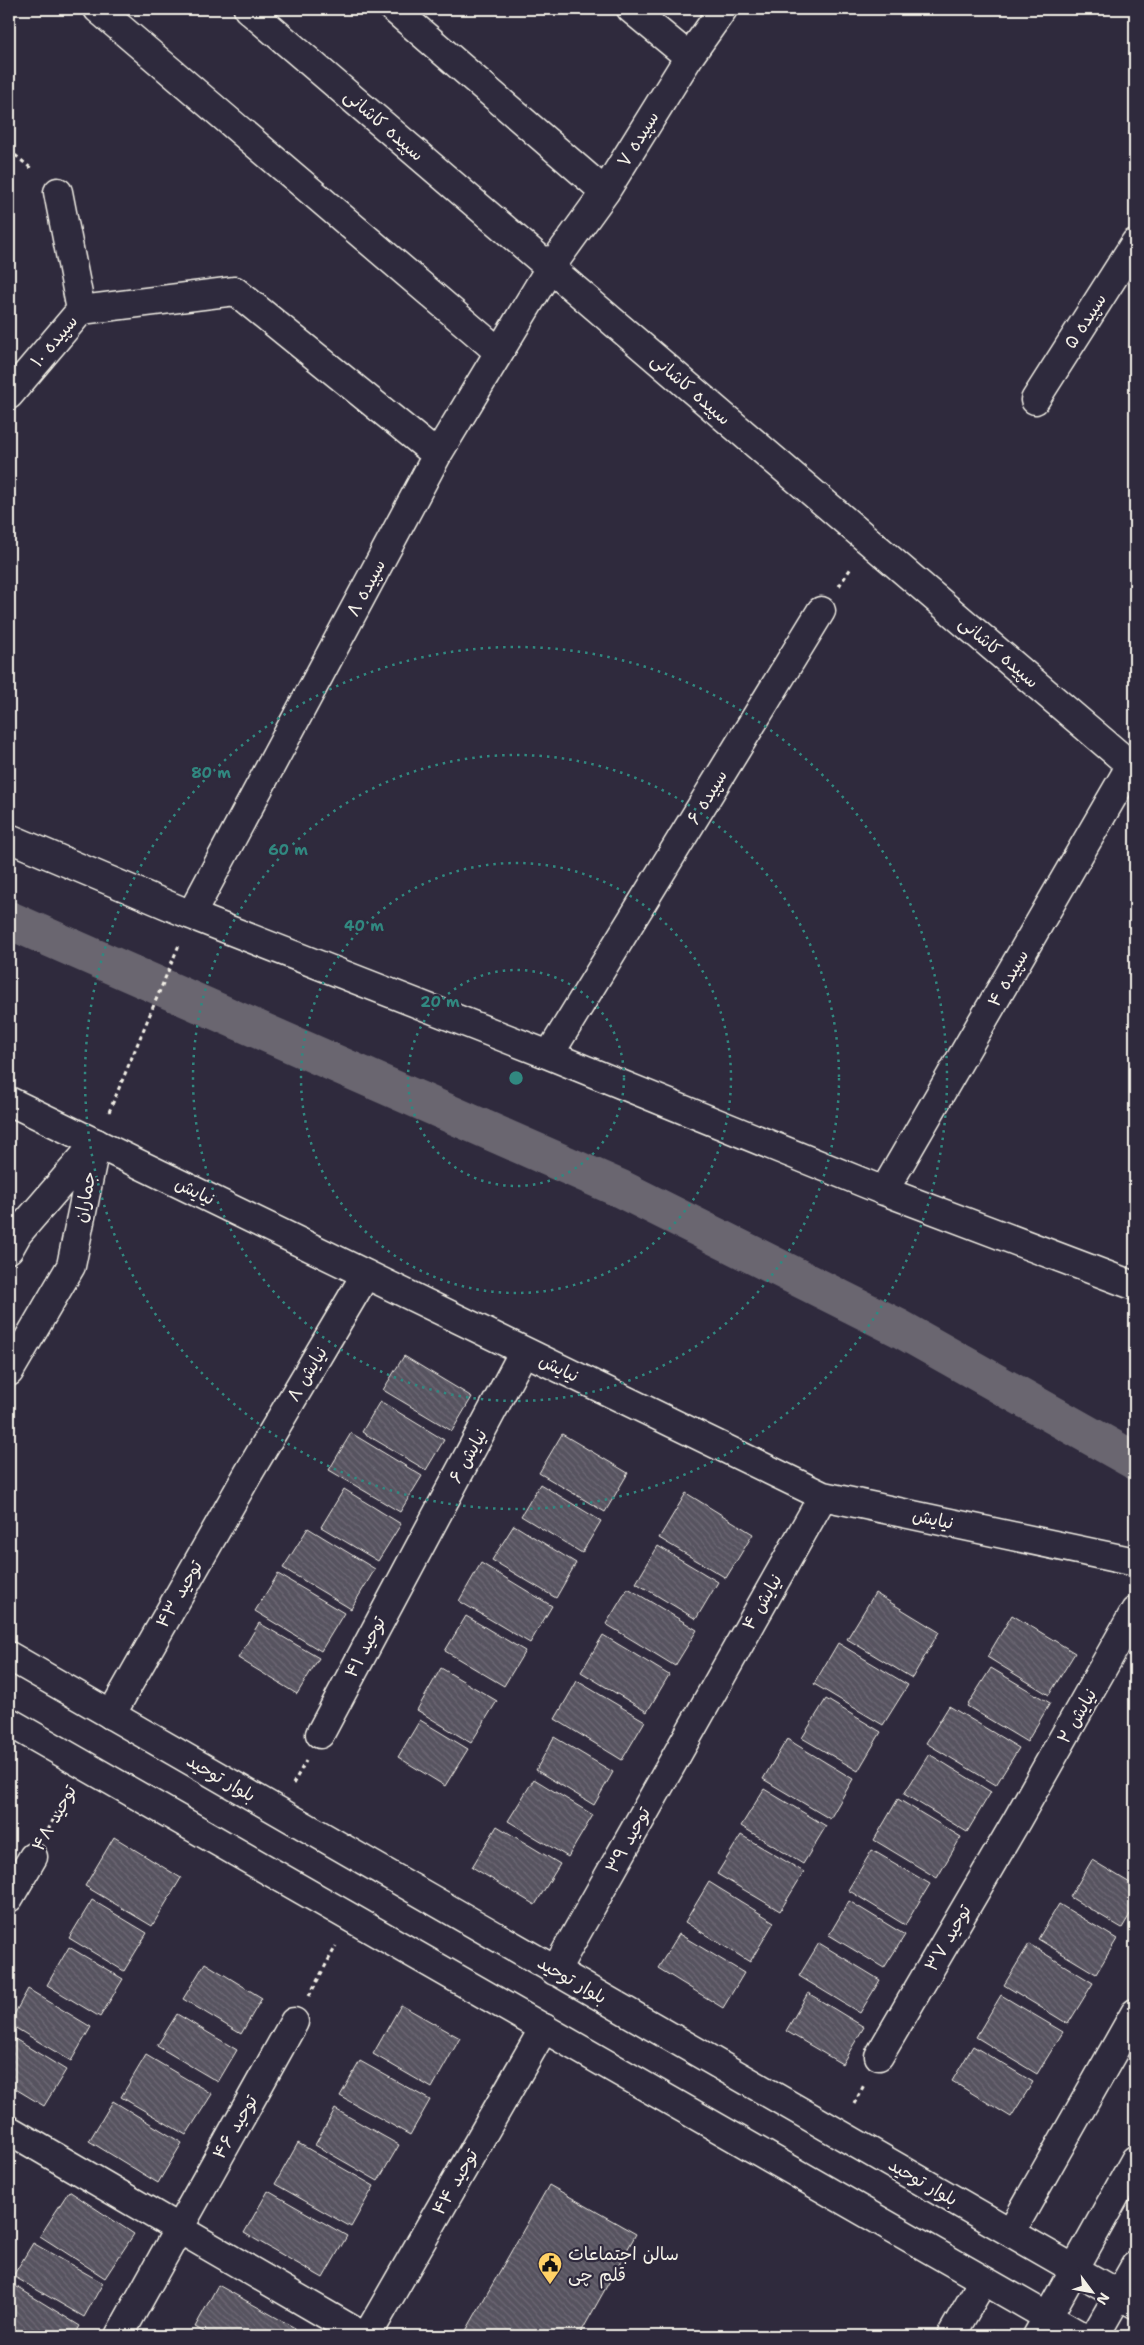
<svg xmlns="http://www.w3.org/2000/svg" width="1144" height="2345" font-family="'Shantell Sans','Playpen Sans Arabic',sans-serif">
  <style>
    .lines { fill: none; stroke-linecap: round; stroke-linejoin: round }
    .canal { stroke: #6a6670; stroke-width: 38 }
    .building { fill: url(#building-back-hatch); stroke: #f4f1e8 }
    .minor-casing { stroke: #f4f1e8; stroke-width: 31 }
    .tertiary-casing { stroke: #f4f1e8; stroke-width: 31 }
    .secondary-casing { stroke: #f4f1e8; stroke-width: 31 }
    .path { stroke: #f4f1e8; stroke-width: 3; stroke-dasharray: 4 4; stroke-linecap: butt }
    .minor { stroke: #2f2a3d; stroke-width: 28 }
    .tertiary { stroke: #2f2a3d; stroke-width: 28 }
    .secondary { stroke: #2f2a3d; stroke-width: 28 }
    .ring { fill: none; stroke: #318880; stroke-width: 2.5; stroke-dasharray: 2.5 5 }
    .labels { text-anchor: middle; stroke-width: 4.5; stroke-linejoin: round; paint-order: stroke }
    .street-label { font-size: 18px; fill: #f4f1e8; stroke: #2f2a3d }
    .poi-label { font-size: 18px; fill: #f4f1e8; stroke: #2f2a3d; text-anchor: start }
    .centre { fill: #318880; stroke: #2f2a3d; stroke-width: 2.5 }
    .ring-label { font-size: 15px; text-anchor: middle; font-weight: bold; fill: #318880; stroke: #2f2a3d; stroke-width: 4.5; stroke-linejoin: round; paint-order: stroke }
  </style>
  <defs>
    <pattern id="building-back-hatch" width="6" height="6" patternUnits="userSpaceOnUse" patternTransform="scale(1.25)"><rect width="6" height="6" fill="#56525f"/><path d="M-1 5l2 2M0 0l6 6M5-1l2 2" fill="none" stroke="#6f6b76"/></pattern>
  </defs>
  <rect width="100%" height="100%" fill="#2f2a3d"/>
  <filter id="ink" filterUnits="userSpaceOnUse"><feTurbulence type="fractalNoise" baseFrequency=".02" numOctaves="2"/><feDisplacementMap in="SourceGraphic" scale="10" xChannelSelector="R" yChannelSelector="G"/><feConvolveMatrix kernelMatrix="1 2 1 2 8 2 1 2 1" color-interpolation-filters="sRGB"/></filter>
  <g filter="url(#ink)">
    <g class="lines">
      <!-- canal -->
      <path class="canal" d="M9 920 621 1189 899 1328 1135 1461"/>
    </g>
    <!-- building -->
    <path class="building" d="M404 1356 472 1397 452 1431 383 1390Z
      M380 1401 444 1440 426 1470 362 1432Z
      M351 1433 422 1476 400 1512 329 1470Z
      M562 1434 628 1473 605 1512 539 1473Z
      M540 1484 601 1521 582 1553 521 1516Z
      M344 1489 401 1524 378 1561 321 1527Z
      M686 1493 753 1534 726 1578 659 1538Z
      M514 1525 576 1563 556 1598 492 1560Z
      M308 1528 375 1569 351 1609 283 1568Z
      M658 1546 718 1582 696 1619 636 1583Z
      M481 1563 552 1606 530 1643 459 1601Z
      M278 1574 344 1613 321 1651 255 1611Z
      M628 1588 697 1630 675 1666 606 1624Z
      M875 1593 939 1632 912 1678 847 1639Z
      M1012 1615 1075 1653 1049 1695 987 1657Z
      M466 1616 525 1651 504 1686 445 1651Z
      M259 1623 319 1658 297 1694 238 1658Z
      M603 1635 669 1675 647 1712 581 1672Z
      M838 1643 908 1685 883 1725 814 1684Z
      M441 1668 497 1701 471 1743 417 1710Z
      M991 1668 1050 1703 1027 1742 967 1706Z
      M577 1681 645 1721 622 1760 555 1719Z
      M826 1699 881 1732 858 1771 802 1738Z
      M949 1706 1019 1748 996 1785 926 1743Z
      M420 1720 468 1749 445 1786 398 1757Z
      M554 1737 613 1772 594 1805 536 1770Z
      M787 1739 853 1779 830 1819 763 1779Z
      M929 1754 991 1792 967 1832 904 1794Z
      M534 1779 593 1815 568 1857 508 1821Z
      M764 1789 826 1826 803 1864 741 1826Z
      M898 1799 961 1837 937 1878 874 1840Z
      M497 1826 560 1864 535 1905 472 1867Z
      M741 1835 804 1872 780 1911 717 1874Z
      M114 1837 181 1878 152 1926 85 1886Z
      M872 1850 930 1884 905 1925 848 1890Z
      M1092 1860 1135 1886V1906L1122 1928 1070 1897Z
      M709 1882 774 1922 750 1962 685 1922Z
      M92 1900 147 1933 124 1971 69 1938Z
      M849 1901 905 1935 884 1968 829 1935Z
      M1059 1904 1117 1939 1096 1974 1038 1939Z
      M679 1934 744 1973 723 2008 658 1968Z
      M819 1943 880 1980 860 2013 799 1976Z
      M1029 1944 1093 1983 1068 2024 1004 1985Z
      M69 1947 123 1979 100 2017 47 1985Z
      M205 1963 262 1998 241 2034 183 1999Z
      M28 1989 91 2027 71 2061 9 2024Z
      M808 1993 864 2027 842 2064 786 2031Z
      M1001 1995 1063 2032 1037 2074 976 2037Z
      M401 2005 460 2038 432 2088 373 2054Z
      M177 2014 237 2050 218 2082 157 2046Z
      M10 2036 66 2070 44 2106 9 2085Z
      M973 2046 1033 2082 1011 2117 952 2081Z
      M146 2055 212 2094 186 2135 121 2097Z
      M360 2061 430 2100 410 2135 340 2096Z
      M113 2101 182 2143 158 2183 89 2141Z
      M335 2109 399 2145 378 2181 315 2145Z
      M298 2143 374 2186 351 2227 275 2184Z
      M549 2185 636 2234 579 2336H463Z
      M69 2191 134 2234 105 2278 40 2236Z
      M268 2191 347 2236 323 2278 244 2233Z
      M33 2243 103 2283 84 2317 13 2276Z
      M9 2282 80 2326 74 2336 9 2335Z
      M218 2285 295 2328 291 2336H211L195 2327Z"/>
    <g class="lines">
      <defs>
        <path id="minor" d="M98 9 499 352
          M394 9 605 192
          M631 9 689 57
          M58 192 81 310 235 291 437 455
          M9 395 81 310
          M1035 400 1135 243
          M9 838 191 915 549 1055 884 1191 1135 1286
          M191 915 437 455 550 268 605 192 689 57 723 9
          M549 1055 821 611
          M9 1101 823 1496 1135 1562
          M884 1191 1131 765
          M111 1715 248 1474 366 1274
          M320 1734 524 1351
          M9 1898 33 1857
          M555 1971 823 1496
          M879 2056 1017 1820 1135 1611
          M9 2130 363 2336
          M1011 2232 1135 2013
          M119 2336 294 2022
          M367 2336 544 2028
          M951 2336 983 2281"/>
        <path id="tertiary" d="M248 9 1135 769
          M9 1249 18 1233 95 1144
          M9 1372 71 1266 96 1143
          M9 1656 1135 2304
          M9 1722 1081 2336"/>
        <path id="secondary" d="M1037 2336 1135 2160
          M1095 2336 1135 2266"/>
      </defs>
      <!-- minor casing -->
      <use href="#minor" class="minor-casing"/>
      <!-- tertiary casing -->
      <use href="#tertiary" class="tertiary-casing"/>
      <!-- secondary casing -->
      <use href="#secondary" class="secondary-casing"/>
      <!-- path -->
      <path class="path" d="M9 150 33 170
        M839 586 851 568
        M109 1112 179 945
        M293 1784 306 1761
        M48 1830 67 1793
        M309 1996 336 1946
        M854 2104 864 2085
        M992 2331 1001 2336"/>
      <!-- minor -->
      <use href="#minor" class="minor"/>
      <!-- tertiary -->
      <use href="#tertiary" class="tertiary"/>
      <!-- secondary -->
      <use href="#secondary" class="secondary"/>
    </g>
  </g>
  <!-- distance rings -->
  <g class="ring">
    <circle cx="516" cy="1078" r="108"/>
    <circle cx="516" cy="1078" r="215"/>
    <circle cx="516" cy="1078" r="323"/>
    <circle cx="516" cy="1078" r="431"/>
  </g>
  <!-- icons -->
  <defs>
    <symbol id="civic-pin" viewBox="-11 -11 22 30"><path d="M0 17L-7.5 6A9.5 9.5 0 1 1 7.5 6Z" fill="#ffd166" stroke="#2f2a3d"/><path d="M-.6-6.5H3V-4.5H.6V-3L4-1V1h2V6H-6V1h2V-1L-.6-3ZM-1.2 2.5V6h2.4V2.5Z" fill="#111"/></symbol>
  </defs>
  <g fill-rule="evenodd">
    <use href="#civic-pin" x="536" y="2250" width="28" height="38"/>
  </g>
  <g class="labels">
    <!-- street labels -->
    <g class="street-label">
      <text transform="translate(384 125) rotate(41)" y="6">سپیده کاشانی</text>
      <text transform="translate(638 139) rotate(-58)" y="6">سپیده ۷</text>
      <text transform="translate(1085 321) rotate(-57)" y="6">سپیده ۵</text>
      <text transform="translate(54 341) rotate(-50)" y="6">سپیده ۱۰</text>
      <text transform="translate(691 389) rotate(41)" y="6">سپیده کاشانی</text>
      <text transform="translate(366 588) rotate(-62)" y="6">سپیده ۸</text>
      <text transform="translate(999 652) rotate(41)" y="6">سپیده کاشانی</text>
      <text transform="translate(707 797) rotate(-59)" y="6">سپیده ۶</text>
      <text transform="translate(1008 978) rotate(-60)" y="6">سپیده ۴</text>
      <text transform="translate(195 1191) rotate(26)" y="6">نیایش</text>
      <text transform="translate(85 1197) rotate(-79)" y="6">جماران</text>
      <text transform="translate(559 1368) rotate(26)" y="6">نیایش</text>
      <text transform="translate(307 1374) rotate(-59)" y="6">نیایش ۸</text>
      <text transform="translate(468 1456) rotate(-61)" y="6">نیایش ۶</text>
      <text transform="translate(933 1519) rotate(12)" y="6">نیایش</text>
      <text transform="translate(179 1594) rotate(-60)" y="6">توحید ۴۳</text>
      <text transform="translate(762 1602) rotate(-60)" y="6">نیایش ۴</text>
      <text transform="translate(365 1647) rotate(-62)" y="6">توحید ۴۱</text>
      <text transform="translate(1077 1716) rotate(-60)" y="6">نیایش ۲</text>
      <text transform="translate(221 1778) rotate(30)" y="6">بلوار توحید</text>
      <text transform="translate(54 1818) rotate(-61)" y="6">توحید ۴۸</text>
      <text transform="translate(628 1840) rotate(-61)" y="6">توحید ۳۹</text>
      <text transform="translate(948 1938) rotate(-60)" y="6">توحید ۳۷</text>
      <text transform="translate(572 1980) rotate(30)" y="6">بلوار توحید</text>
      <text transform="translate(235 2127) rotate(-60)" y="6">توحید ۴۶</text>
      <text transform="translate(455 2182) rotate(-60)" y="6">توحید ۴۴</text>
      <text transform="translate(923 2182) rotate(30)" y="6">بلوار توحید</text>
    </g>
    <!-- poi labels -->
    <g class="poi-label">
      <text x="568" y="2260">سالن اجتماعات<tspan x="568" dy="21">قلم چی</tspan></text>
    </g>
  </g>
  <circle cx="516" cy="1078" r="8" class="centre"/>
  <g class="ring-label">
    <text x="211" y="778">80 m</text>
    <text x="288" y="855">60 m</text>
    <text x="364" y="931">40 m</text>
    <text x="440" y="1007">20 m</text>
  </g>
  <!-- margin -->
  <rect width="1144" height="2345" fill="none" stroke="#2f2a3d" stroke-width="30"/>
  <rect x="15" y="15" width="1114" height="2315" fill="none" stroke="#f4f1e8" stroke-width="2" filter="url(#ink)"/>
  <!-- north arrow -->
  <g transform="translate(1092 2292) rotate(122)" stroke="#2f2a3d" stroke-width="4" paint-order="stroke">
  <path d="M0-4L9 19L0 12L-9 19Z" fill="#f4f1e8"/>
  <text y="-8" font-size="14" font-weight="bold" text-anchor="middle" fill="#f4f1e8">N</text>
  </g>
</svg>
